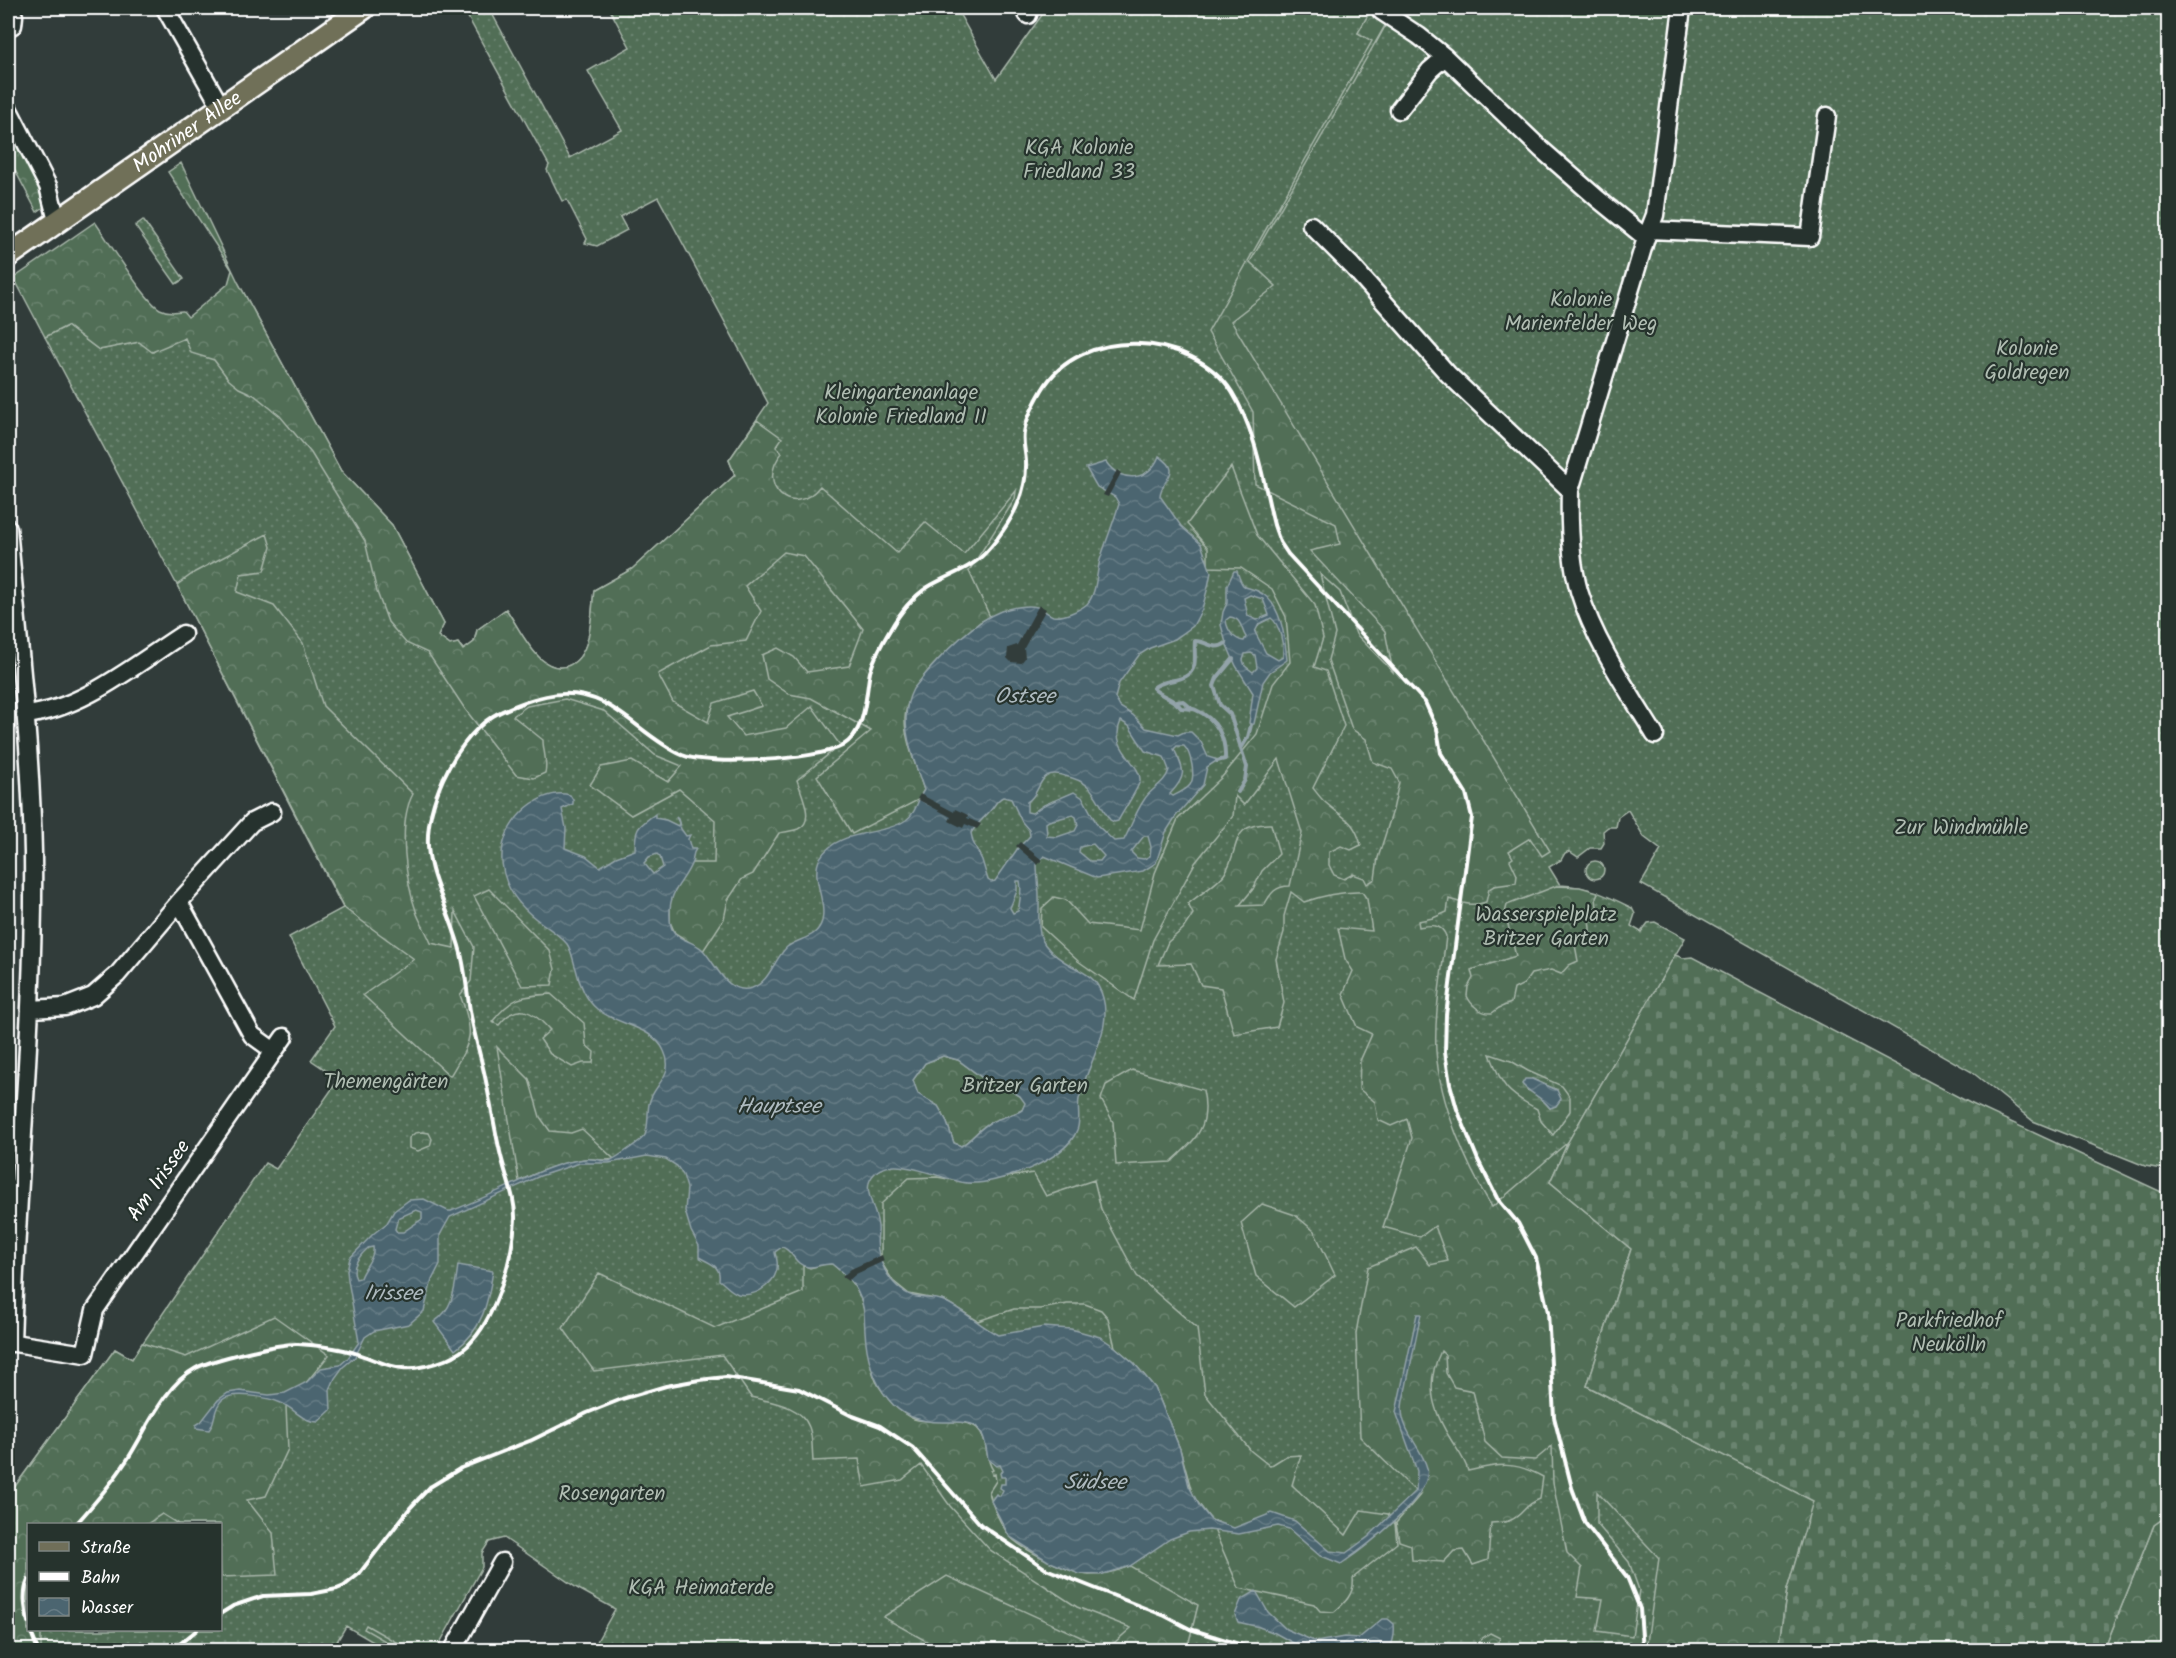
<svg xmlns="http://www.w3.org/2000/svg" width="2176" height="1658" font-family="Kalam,sans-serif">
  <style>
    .grass { fill: url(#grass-dots); stroke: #a8b6aa; stroke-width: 1.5; fill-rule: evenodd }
    .forest { fill: url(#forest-crowns); stroke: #a8b6aa; stroke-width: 1.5 }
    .wetland { fill: url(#wetland-marsh); stroke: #a8b6aa; stroke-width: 1.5; fill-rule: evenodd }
    .cemetery { fill: url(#cemetery-stones); stroke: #a8b6aa; stroke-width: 1.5 }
    .pitch { fill: #516e56; stroke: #a8b6aa; stroke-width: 1.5 }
    .water { fill: url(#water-waves); stroke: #93a3a9; stroke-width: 1.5; fill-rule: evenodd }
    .pier { fill: #313c3a }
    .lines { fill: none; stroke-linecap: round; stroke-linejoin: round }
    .stream { stroke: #93a3a9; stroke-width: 4 }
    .minor-casing { stroke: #fff; stroke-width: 21 }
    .major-casing { stroke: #fff; stroke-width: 26 }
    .minor { stroke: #26332d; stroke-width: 16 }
    .major { stroke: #706f59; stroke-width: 21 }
    .rail { stroke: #fff; stroke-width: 4 }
    .labels { text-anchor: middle; stroke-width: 4.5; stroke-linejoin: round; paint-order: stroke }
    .street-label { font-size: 21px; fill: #fff; stroke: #26332d }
    .park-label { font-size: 21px; fill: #b1beb3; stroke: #26332d }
    .water-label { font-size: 22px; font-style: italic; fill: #aebabf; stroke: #26332d }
  </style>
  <defs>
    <pattern id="grass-dots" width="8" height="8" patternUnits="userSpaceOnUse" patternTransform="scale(1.5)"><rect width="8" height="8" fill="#516e56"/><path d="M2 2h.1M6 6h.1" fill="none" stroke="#6b846f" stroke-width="1.8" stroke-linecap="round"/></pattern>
    <pattern id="forest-crowns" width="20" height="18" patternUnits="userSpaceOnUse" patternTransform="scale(1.5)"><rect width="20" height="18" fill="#516e56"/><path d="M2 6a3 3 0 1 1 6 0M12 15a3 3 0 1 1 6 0" fill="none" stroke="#6b846f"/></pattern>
    <pattern id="wetland-marsh" width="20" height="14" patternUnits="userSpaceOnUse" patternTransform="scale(1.5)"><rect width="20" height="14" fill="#516e56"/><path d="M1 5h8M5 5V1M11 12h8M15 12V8" fill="none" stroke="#6b846f"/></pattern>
    <pattern id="cemetery-stones" width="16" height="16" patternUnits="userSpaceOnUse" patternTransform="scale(1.5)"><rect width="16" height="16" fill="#516e56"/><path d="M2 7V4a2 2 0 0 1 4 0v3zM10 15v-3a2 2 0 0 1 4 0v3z" fill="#6b846f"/></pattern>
    <pattern id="water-waves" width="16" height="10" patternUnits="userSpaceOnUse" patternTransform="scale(1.5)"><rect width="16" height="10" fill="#4b6570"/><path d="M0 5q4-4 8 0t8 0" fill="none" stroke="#667c85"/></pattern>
  </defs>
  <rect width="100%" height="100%" fill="#313c3a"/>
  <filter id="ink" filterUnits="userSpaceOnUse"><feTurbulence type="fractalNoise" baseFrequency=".0167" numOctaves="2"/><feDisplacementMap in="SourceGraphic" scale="12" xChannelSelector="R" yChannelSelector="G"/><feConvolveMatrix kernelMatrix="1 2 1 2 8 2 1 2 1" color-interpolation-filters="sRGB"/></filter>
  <g filter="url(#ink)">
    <!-- grass -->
    <path class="grass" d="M463 8H489L570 158 622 130 588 71 630 47 609 8H956L996 79 1047 8H1372L1358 33 1376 43 1395 8H2168V1170L2145 1166 2033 1121 1972 1072 1641 884 1661 850 1644 837 1628 810 1618 817 1616 827H1608L1603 831 1604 843 1601 848H1590L1578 857 1569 851 1565 853 1561 860 1549 867 1560 885C1588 886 1608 896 1632 908L1635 914 1631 926 1641 932 1648 923 1655 922 1685 938 1568 1142 1787 1590 1778 1650H592L615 1609 577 1588 504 1538 489 1542 482 1553V1567L436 1650H387L346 1626 332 1650H8V1496L115 1349 132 1359 265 1163 276 1169 339 1079 311 1060 335 1026 289 937 343 908 177 585 45 337 67 326 99 350 139 342 153 352 239 284 341 471 392 525 444 624 438 636 450 645 458 643 464 650 474 642 477 630 506 609C517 625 527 647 541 659 548 665 554 668 562 667 593 664 591 613 594 590L632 569 735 475 729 460 768 403 658 197 620 217 627 230 597 246 585 243 587 239 567 200 562 201 547 170 549 165ZM28 1524H220V1630H28Z
      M143 220 184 279 176 284 135 226Z
      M1586 870a9 9 0 1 1 18 0a9 9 0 1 1-18 0Z"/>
    <!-- forest -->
    <path class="forest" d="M1372 8H1395L1250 262 1276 286 1231 321 1550 851 1542 856 1530 838 1509 851 1513 858 1510 860 1517 875 1516 883 1494 886 1489 889 1486 902C1472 907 1462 903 1449 899L1447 912 1433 918 1418 921 1419 927C1431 925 1441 923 1446 936 1442 974 1434 1013 1436 1051 1440 1103 1465 1163 1492 1207L1568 1142 1550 1182 1631 1249 1587 1386 1814 1501 1787 1590 1778 1650H1646L1659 1558 1597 1492V1524L1629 1562 1639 1590 1632 1636 1597 1631 1603 1599 1577 1597 1582 1568 1567 1553 1553 1483 1552 1446 1535 1460 1502 1458 1485 1442 1473 1391 1454 1387 1446 1373 1445 1355 1441 1351C1424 1385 1433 1412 1453 1443 1459 1452 1465 1460 1468 1471 1498 1464 1515 1461 1543 1477L1540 1499C1523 1505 1525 1514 1511 1520 1506 1523 1498 1522 1491 1523L1488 1560 1473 1565 1464 1550 1454 1551 1444 1562 1412 1560 1411 1545 1399 1541 1396 1523 1421 1494 1412 1488 1360 1437 1356 1333 1368 1267 1416 1247 1430 1265 1448 1261 1435 1226 1420 1237 1383 1227 1412 1138 1407 1119 1391 1126 1378 1120 1375 1102 1359 1089 1360 1061 1372 1034 1357 1027 1343 994 1353 971 1345 959 1338 928 1372 931 1367 899 1362 892C1341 891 1324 895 1304 902L1291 892 1284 916V932L1276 959 1284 1003 1277 1027 1234 1034 1221 988 1201 985 1191 964 1158 965 1168 942 1183 929 1193 914 1188 904C1197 896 1219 883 1225 873 1241 846 1229 823 1271 824L1279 854 1262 871 1253 889 1239 906 1264 905C1271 893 1275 886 1290 886L1302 833 1279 759 1244 805 1235 796 1233 816 1195 863 1153 940 1134 1000 1078 961 1041 927 1042 908 1054 897 1066 900 1088 924 1140 930 1155 873 1178 819 1222 777 1257 734 1273 684 1290 662 1286 617 1272 589 1241 568 1208 567V548L1187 524 1231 467 1257 535 1315 605 1323 638 1314 667 1326 671 1344 726 1313 788C1317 793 1321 799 1326 803 1344 819 1354 819 1361 845L1351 850 1341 846 1329 852V865L1334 875 1344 879 1353 874 1364 878 1367 884 1375 879 1378 858 1393 810 1399 782 1392 769 1373 762 1366 739 1352 729 1328 660 1335 634 1320 574 1340 592 1356 634 1393 672 1385 631 1310 551 1340 544 1336 524 1255 484 1253 412 1208 332 1372 41 1358 33Z
      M8 120 51 202 37 212 8 157Z
      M181 163 239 284 341 471 392 525 444 624 438 636 450 645 458 643 463 650 474 642 477 630 506 609C517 625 527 647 541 659 548 665 554 668 562 667 593 664 591 613 594 590L632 569 735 475 729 460 757 420 782 438 776 447 782 453C755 485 792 521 820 486L897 553 925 522 964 554 1016 491 1015 499 969 571 990 617 980 622C954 646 906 681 905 719 905 742 917 768 924 790L918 800 852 834 817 776 871 731 811 698 789 694 767 679 762 655 778 648 794 657 807 672 849 666 863 629 804 556 784 552 745 586 761 611 746 641 711 645 658 674 673 702 708 722 714 703 753 691 762 706 727 717 743 736 786 728 812 706 840 745 797 780C801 793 816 822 798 829 792 831 785 832 779 833L753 874 742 879 728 900 724 919 703 951 675 933 670 922V902L673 893 691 863H714L715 820 679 789 631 815 590 785 601 767 632 761 668 782 682 766 655 755 604 711 565 699 527 706 513 716 543 740C543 752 548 762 545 773L534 778 516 775 465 709 428 653 406 643 388 622 377 592 365 541 311 453 280 416 254 395 239 388 229 380 214 360 191 353 185 338 152 352 139 342 99 350 67 326 45 337 14 278 95 222C108 240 144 300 160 309 168 313 175 312 183 311L188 317 228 284 232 270 168 172Z
      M267 534 271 547 264 571 241 574 237 592 274 606 303 643 323 706 413 794C397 823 406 883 417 914 421 924 427 933 431 943L454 948 455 911 474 947 471 981 460 995C476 1037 471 1040 450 1076L363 995 414 959 344 908 177 585 195 572Z
      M1556 886 1580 887 1598 892 1596 898 1597 907C1584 912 1591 922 1590 933L1580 939 1575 945 1578 961 1569 965 1561 974 1551 970 1531 974 1524 984 1514 989 1511 1003 1499 1008 1492 1013C1481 1014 1471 1005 1467 996L1468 987 1473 978 1471 970 1516 956 1505 913 1507 905Z
      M489 889 550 951 555 969 552 985 522 986 474 896Z
      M551 994 584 1023 586 1045 594 1052 593 1063H583L572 1067 550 1054 540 1039 550 1030C534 1012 518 1000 499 1025L492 1022C512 997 520 996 551 994Z
      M497 1047 529 1079 540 1117 550 1131 571 1133 582 1129 614 1159C604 1162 595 1158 585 1159 562 1162 540 1171 519 1181Z
      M943 1056 958 1060 988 1082 1007 1088 1020 1096 1026 1103 1022 1110C1012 1116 1001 1117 991 1122 979 1128 972 1140 961 1146L954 1143 946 1120 938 1106 917 1094 913 1080 925 1063Z
      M1132 1070 1203 1090C1211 1127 1196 1139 1171 1162L1116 1165 1113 1122 1101 1099 1106 1085Z
      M422 1132 429 1133 432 1139 430 1146 418 1151 409 1148V1138L415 1133Z
      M1033 1173 1046 1196 1094 1180 1101 1209 1137 1276 1197 1328 1205 1394 1251 1451 1270 1466 1286 1456 1301 1455 1292 1485 1346 1535 1361 1510 1388 1514 1395 1524 1397 1543 1353 1578C1355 1593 1345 1603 1334 1612L1320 1611 1314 1604 1239 1588 1215 1532 1218 1522 1211 1520 1193 1496 1180 1449 1155 1388 1134 1363 1115 1347 1108 1318 1101 1310 1085 1304H1067L1041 1309H1014L978 1321 945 1301 909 1294 893 1281 881 1262V1204L909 1178 937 1177 970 1183Z
      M1262 1204 1295 1215 1314 1231 1335 1275 1294 1307 1256 1276 1241 1223Z
      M824 1264H832C843 1273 853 1281 859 1295 873 1324 861 1365 883 1392 890 1402 903 1415 914 1419 930 1424 965 1417 977 1428 989 1439 984 1457 993 1470L991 1471 992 1475 995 1474 996 1481 989 1492C992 1506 1000 1522 1008 1534 1018 1548 1071 1574 1089 1575 1104 1575 1116 1571 1130 1566L1198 1605 1187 1650H942L883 1617 947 1576 1107 1649 1131 1628 1077 1607 990 1550 950 1506 921 1465 902 1480 864 1487 859 1459 813 1461C812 1451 813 1437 809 1427 801 1405 771 1402 751 1397L722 1355 594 1371 563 1328 599 1273 715 1328 803 1292V1265L810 1268Z
      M274 1316 329 1355 286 1407 288 1449 266 1496 247 1500 273 1533 277 1575 221 1577 220 1524H178L162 1514 147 1524H28V1630H41V1650H8V1496L115 1349 132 1359 142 1343 186 1357Z
      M2168 1515V1650H2104L2154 1525Z
      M1490 1633 1500 1638 1494 1650H1474L1481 1639Z"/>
    <!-- wetland -->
    <path class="wetland" d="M1490 1054 1511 1061 1528 1071 1562 1086 1570 1097V1111L1553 1135 1541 1121 1537 1109C1505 1092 1503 1087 1490 1054ZM1532 1079 1557 1090 1550 1108 1536 1093 1527 1090Z"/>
    <!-- cemetery -->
    <path class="cemetery" d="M1675 955 1683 958 1692 957 1970 1103 2168 1195V1515L2154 1525 2104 1650H1778L1787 1590 1813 1501 1587 1386 1631 1249 1550 1182 1568 1142Z"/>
    <!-- pitch -->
    <path class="pitch" d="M366 1625 403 1646 401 1650 364 1629Z"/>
    <!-- water -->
    <path class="water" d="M1159 456C1185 473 1161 478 1160 496L1181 526 1201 544 1211 572 1208 587 1202 609 1193 626 1175 639 1150 648 1139 655 1119 683 1115 698 1120 707 1133 715 1146 728 1178 735 1184 732H1191L1201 742 1208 757 1218 760 1207 767 1203 785 1176 816 1166 832 1156 863 1143 871 1097 878 1044 856 1037 864C1037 875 1039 885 1039 896 1040 930 1032 941 1065 962 1076 969 1091 974 1098 986 1119 1022 1087 1063 1079 1099 1077 1109 1081 1121 1077 1130 1066 1161 997 1185 967 1183 942 1181 886 1148 870 1180 863 1194 881 1216 878 1233 874 1257 889 1287 913 1296 923 1299 935 1297 944 1301 964 1310 980 1326 998 1335L1044 1327 1071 1329 1100 1337 1115 1347 1134 1363 1155 1388 1180 1449 1189 1486 1199 1505 1211 1520 1234 1528 1272 1513 1295 1521 1330 1551 1346 1553 1368 1537 1416 1491 1417 1471 1396 1412 1417 1314H1421C1416 1337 1412 1359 1407 1382 1406 1390 1402 1400 1402 1409 1402 1432 1422 1448 1427 1468 1434 1496 1363 1549 1341 1564L1319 1555 1289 1529 1278 1526 1239 1534 1209 1530 1189 1532 1170 1539 1130 1566 1100 1575 1079 1574 1048 1561 1015 1540 1009 1536 991 1501 996 1494 1000 1496 1003 1490 1000 1488 1001 1484H1005V1477H1001L1000 1473 1003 1471 1000 1465 997 1466 988 1459C986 1448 985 1431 974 1425 966 1421 955 1422 947 1422 924 1423 903 1418 889 1400 873 1382 866 1354 865 1331 864 1319 865 1306 859 1295 854 1282 843 1273 832 1264 824 1263 816 1268 808 1267 794 1265 793 1250 782 1247L775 1252C775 1255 777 1258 777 1261 780 1281 757 1298 738 1294 730 1291 725 1284 719 1280 721 1265 710 1264 699 1257V1246L691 1231 685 1211 687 1188 683 1175 677 1166 666 1159 647 1156 609 1163H580L540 1176 450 1217 440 1235V1264L432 1280 424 1311 409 1324 374 1331 365 1337 355 1357 343 1367 335 1378 330 1390 331 1410 318 1422C302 1422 294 1408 281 1403 268 1397 233 1391 222 1400 213 1408 216 1422 209 1430L196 1428V1425L201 1422 218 1400 228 1393 240 1391 269 1395 285 1393 307 1382 321 1368 340 1365 348 1358 359 1342 348 1280 347 1270 350 1258 373 1234 387 1223 394 1211 409 1200 424 1199 448 1211H451C474 1202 496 1192 518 1182 534 1174 551 1166 568 1162 576 1161 583 1158 591 1159 597 1159 603 1161 609 1161 613 1160 643 1140 645 1135 649 1125 647 1115 649 1104 652 1085 676 1076 664 1051 653 1026 616 1025 597 1009 586 1000 579 983 576 969 573 961 572 951 567 944 556 931 540 924 528 912 498 884 491 844 522 812 534 800 553 790 570 795L573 800V804L562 809 566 828 565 848 586 856 600 867 616 857 635 850C635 827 638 827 655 814V818L666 820 678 826 679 823 676 817 678 819 681 829 686 836 690 835 688 839 691 849H696C692 854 694 856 692 862 684 883 669 889 670 915 670 920 670 925 672 929 677 940 693 941 702 949 716 963 726 996 752 988 770 982 774 959 787 947 800 937 817 939 822 921 827 901 810 877 820 858 838 828 881 837 906 820 917 812 917 800 924 790 914 759 896 721 913 689 934 663 970 623 1001 611 1011 608 1027 604 1037 607 1043 609 1048 614 1053 616 1063 618 1080 610 1087 604 1097 593 1096 574 1100 560 1106 541 1113 524 1119 504L1115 497 1097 487 1086 468 1106 462C1121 484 1150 481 1159 456ZM1121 721 1129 726 1145 751 1164 757 1169 770C1165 784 1151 788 1144 800 1135 813 1131 827 1124 840L1114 841 1098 826 1083 798 1074 792 1044 805 1032 813 1027 812V802C1038 796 1038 781 1047 776 1052 773 1059 774 1065 776 1096 783 1094 797 1110 820L1114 822 1118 821C1122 813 1140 786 1140 780 1141 763 1108 748 1121 721ZM1177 746H1184C1191 753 1196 776 1190 785 1186 790 1179 793 1173 796L1170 794C1188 775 1184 770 1174 749ZM1003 797 1011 799 1022 822 1029 830 1030 836 1018 848 995 881 991 882 988 880 982 860 973 842 971 833C977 824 983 819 990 811 995 806 996 800 1003 797ZM1073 815 1076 817 1078 825 1075 831 1057 837 1047 836 1046 823 1049 821ZM1144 836H1148L1151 847 1150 856 1144 859 1137 858 1131 852ZM1093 844 1104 856 1100 861H1090L1079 852 1080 847ZM657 854 660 857 663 867 653 874 644 863 649 857ZM1017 881H1020C1022 890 1020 901 1018 911L1013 913 1010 908 1017 891ZM943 1056 958 1060 988 1082 1007 1088 1020 1096 1025 1103 1022 1110C1012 1116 1001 1117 991 1122 979 1128 972 1140 961 1146L954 1143 946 1120 938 1106 918 1094 913 1080 925 1063ZM416 1210 422 1212V1219L403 1232H397L395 1229 398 1218ZM373 1247C375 1258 363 1268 360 1278L356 1279C350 1267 359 1256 368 1248Z
      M1234 571H1237C1244 595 1246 583 1263 594 1282 607 1285 639 1287 660L1270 672 1263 682 1254 724 1251 725 1249 723 1253 693 1236 666 1226 643 1221 625 1223 612 1227 603V586ZM1250 595 1263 599 1269 615 1257 620 1248 616 1244 598ZM1230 617C1242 618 1241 630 1246 637L1244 641C1234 640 1227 630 1226 620ZM1271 618C1280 624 1284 646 1283 657L1278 660 1266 653 1255 632 1259 624ZM1251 653 1255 655 1257 668 1253 672 1245 666 1243 660 1245 654Z
      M1525 1079H1532L1557 1090 1561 1099 1556 1106 1550 1108C1541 1096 1530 1094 1522 1084Z
      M458 1265 493 1271C488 1302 483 1330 455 1350L434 1322C454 1309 455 1287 458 1265Z
      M1256 1591 1268 1612 1286 1629 1316 1642 1344 1637 1359 1638 1382 1619H1388L1394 1624C1395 1634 1394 1641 1389 1650 1379 1651 1374 1645 1364 1644L1358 1650H1306L1275 1633 1259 1627 1238 1622 1235 1615 1241 1600Z"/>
    <!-- pier -->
    <path class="pier" d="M1117 470 1121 473 1108 497 1103 495Z
      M1039 605 1046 609 1024 648 1025 658 1021 663 1011 662 1007 658 1008 648 1017 645Z
      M920 794 954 812 955 809 968 815 967 818 981 824 977 829 965 824 963 828 949 821 951 817 917 799Z
      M1020 842 1042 860 1038 865 1016 846Z
      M882 1255 884 1261 856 1274 848 1281 842 1277 851 1269Z"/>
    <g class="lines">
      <!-- stream -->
      <path class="stream" d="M1233 659 1217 678 1214 686 1220 705 1230 714 1247 767 1245 780 1238 792
        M1177 702 1183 701 1191 708
        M1242 747 1248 737 1251 725
        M1217 761 1225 759C1226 738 1217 719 1196 710 1192 708 1186 709 1181 708 1174 698 1161 697 1153 688 1164 677 1189 684 1194 666 1196 659 1194 649 1195 641 1208 641 1214 652 1226 643"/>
      <defs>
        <path id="minor" d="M165 8 221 107
          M1024 8 1028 15
          M1381 11 1419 36 1445 57 1541 149 1598 199 1646 238
          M8 28 13 25 14 16 9 8
          M8 108 48 186 55 213 59 220
          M1399 110 1430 70 1445 57
          M1311 225 1352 266 1448 374 1570 490
          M1650 230 1810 237 1827 116
          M8 528C18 636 31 745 33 853 35 1017 17 1179 12 1343
          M25 715C81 710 136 664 183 634
          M1655 735C1628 691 1594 641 1579 591 1570 558 1569 524 1570 490L1646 238 1655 215 1682 8
          M179 902 252 1035 274 1051
          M31 1009 65 1007 93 996 117 975 179 902 252 822 272 812
          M8 1342 85 1354 95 1310 284 1037
          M453 1650 502 1562"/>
        <g id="major">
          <path id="s1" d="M8 256 364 8"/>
        </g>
      </defs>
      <!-- minor casing -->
      <use href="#minor" class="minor-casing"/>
      <!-- major casing -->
      <use href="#major" class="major-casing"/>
      <!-- minor -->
      <use href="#minor" class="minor"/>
      <!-- major -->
      <use href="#major" class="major"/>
      <!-- rail -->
      <path class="rail" d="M76 1524C94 1504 112 1483 127 1460 146 1431 164 1385 196 1368 214 1359 279 1343 298 1344 313 1345 330 1347 344 1350 389 1361 395 1379 445 1360 455 1356 466 1349 473 1340 497 1313 513 1256 515 1220 516 1198 505 1175 500 1152 494 1126 490 1099 484 1072 479 1050 472 1027 469 1004 466 984 465 966 459 946 438 877 410 854 443 779 453 757 472 729 493 716 503 710 514 706 525 702 553 692 576 690 604 703 631 717 653 742 682 755 708 766 817 760 842 746 867 731 865 697 870 672 874 658 882 643 890 630 899 614 913 597 928 587 944 577 965 571 979 559 987 552 996 541 1002 532 1015 514 1026 490 1026 467 1027 456 1022 444 1024 433 1026 418 1035 402 1042 390 1080 325 1193 331 1232 392 1256 431 1263 480 1274 525L1280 542 1288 554 1425 702 1437 729 1441 753 1466 793 1472 817 1446 1015 1445 1052 1450 1084 1457 1109 1478 1160 1497 1198 1518 1223 1536 1258 1548 1312 1554 1417 1572 1488 1585 1523 1627 1577 1640 1609 1643 1650
        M28 1580C22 1594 25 1608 28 1622
        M220 1614 233 1606 263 1596 311 1594 337 1589 344 1586 359 1574 410 1508 430 1487 461 1468 532 1440 587 1413 622 1399 666 1386 699 1380 726 1377 799 1389 850 1415 880 1426 913 1448 981 1525 1046 1569 1165 1616 1190 1629 1258 1650
        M30 1630 38 1650
        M172 1650 197 1630"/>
    </g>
  </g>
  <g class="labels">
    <!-- street labels -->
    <g class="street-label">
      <text dy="7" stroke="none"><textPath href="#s1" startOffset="218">Mohriner Allee</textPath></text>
      <text transform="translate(158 1180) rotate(-55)" y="7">Am Irissee</text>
    </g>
    <!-- park labels -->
    <g class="park-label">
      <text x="1079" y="154">KGA Kolonie<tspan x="1079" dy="24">Friedland 33</tspan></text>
      <text x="1581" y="306">Kolonie<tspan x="1581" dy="24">Marienfelder Weg</tspan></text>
      <text x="2027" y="355">Kolonie<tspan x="2027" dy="24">Goldregen</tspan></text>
      <text x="901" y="399">Kleingartenanlage<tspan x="901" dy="24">Kolonie Friedland II</tspan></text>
      <text x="1961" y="834">Zur Windmühle</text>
      <text x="1546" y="921">Wasserspielplatz<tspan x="1546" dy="24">Britzer Garten</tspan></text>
      <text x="386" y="1088">Themengärten</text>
      <text x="1025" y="1092">Britzer Garten</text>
      <text x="1949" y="1327">Parkfriedhof<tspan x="1949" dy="24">Neukölln</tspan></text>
      <text x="612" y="1500">Rosengarten</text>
      <text x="701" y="1594">KGA Heimaterde</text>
    </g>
    <!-- water labels -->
    <g class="water-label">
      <text x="1025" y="703">Ostsee</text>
      <text x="779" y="1113">Hauptsee</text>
      <text x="393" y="1300">Irissee</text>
      <text x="1095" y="1489">Südsee</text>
    </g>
  </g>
  <!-- margin -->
  <rect width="2176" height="1658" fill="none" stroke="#26332d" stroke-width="30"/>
  <rect x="15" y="15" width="2146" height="1628" fill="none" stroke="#fff" stroke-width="2" filter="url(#ink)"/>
  <!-- legend -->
  <rect x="27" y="1523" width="195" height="108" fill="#26332d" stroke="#7d8581" stroke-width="1.5"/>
  <rect x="39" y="1542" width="30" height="9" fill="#706f59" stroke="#7d8581" stroke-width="1.5"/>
  <text x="81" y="1553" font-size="18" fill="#ffffff">Straße</text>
  <rect x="39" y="1572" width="30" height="9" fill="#ffffff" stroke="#7d8581" stroke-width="1.5"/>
  <text x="81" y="1583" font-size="18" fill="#ffffff">Bahn</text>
  <rect x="39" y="1598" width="30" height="18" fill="url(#water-waves)" stroke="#7d8581" stroke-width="1.5"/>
  <text x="81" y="1613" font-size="18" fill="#ffffff">Wasser</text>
</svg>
